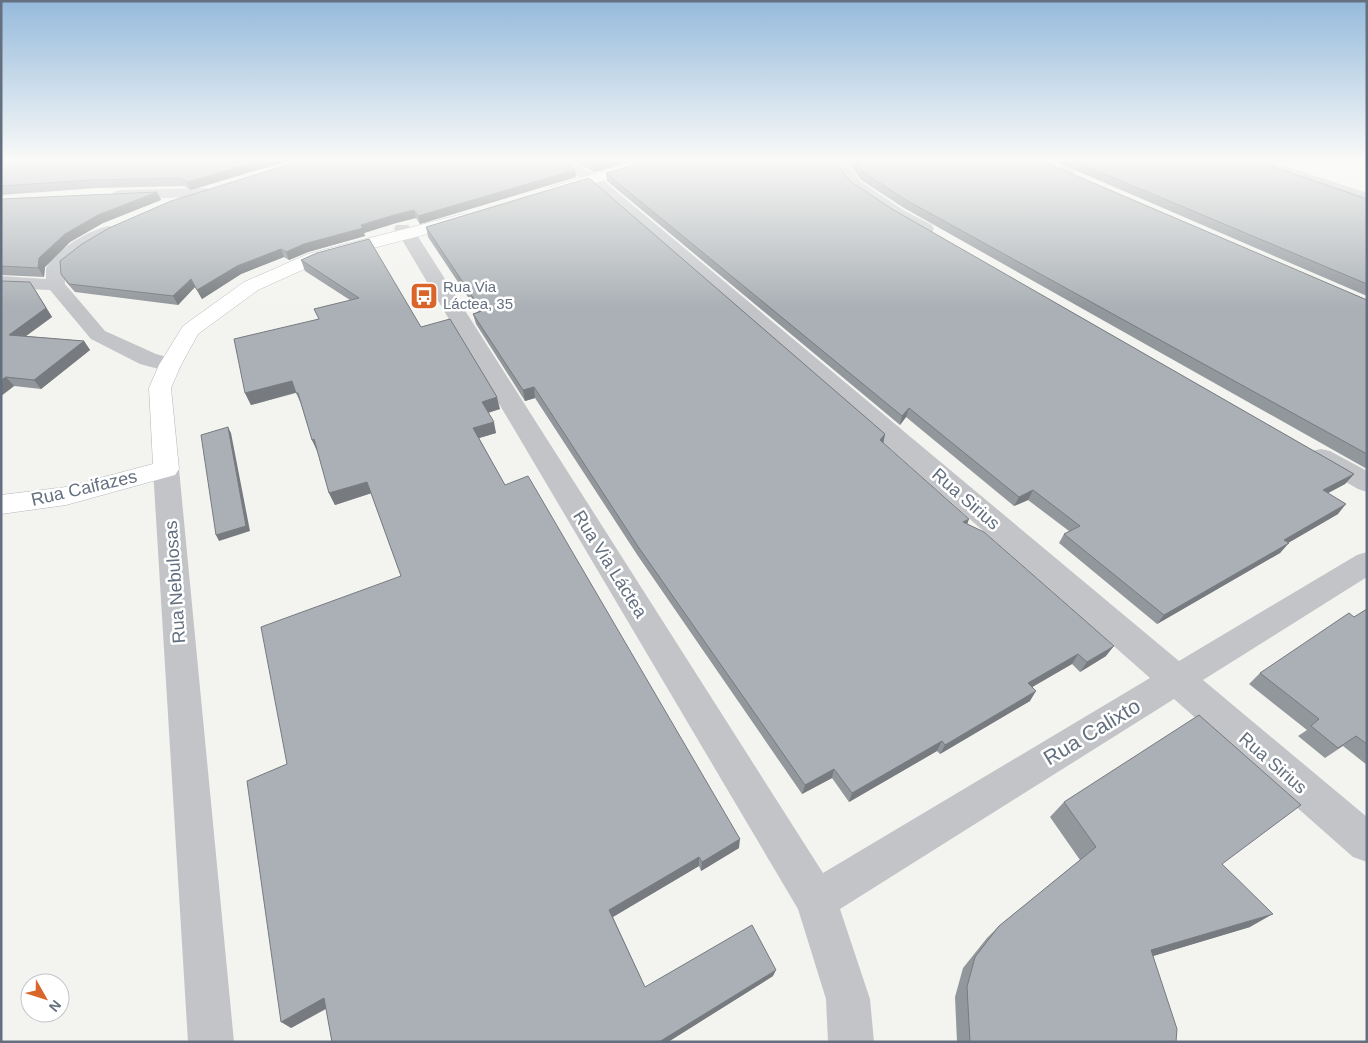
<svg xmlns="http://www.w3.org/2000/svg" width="1368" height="1043" font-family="Helvetica,sans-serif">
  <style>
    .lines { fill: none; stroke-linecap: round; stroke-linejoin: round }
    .secondary-casing { stroke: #b4b7bc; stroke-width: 1 }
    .street { fill: #c2c4c8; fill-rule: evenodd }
    .secondary { fill: #fff; fill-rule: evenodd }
    .wall { fill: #92979c }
    .shaded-wall { fill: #777b7f }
    .building { fill: #aab0b5; stroke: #777b7f }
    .labels { text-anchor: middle; stroke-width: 5; stroke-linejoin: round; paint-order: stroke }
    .far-poi-label { font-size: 15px; fill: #64707f; stroke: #fff; text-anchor: start }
    .street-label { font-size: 18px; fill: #64707f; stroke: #fff }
    .near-street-label { font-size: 21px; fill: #64707f; stroke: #fff }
  </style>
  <rect width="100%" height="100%" fill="#f3f4f0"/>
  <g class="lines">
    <defs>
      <path id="secondary" d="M637 161H658L656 164 560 194H548L546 191 548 188Z
        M463 214 469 215 471 219 469 223 320 262 258 290 198 334 181 365 171 388 179 469 175 475 66 505 1 514V495L66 487 153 464 149 388 159 365 183 326 244 282 308 254Z"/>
    </defs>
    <!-- secondary casing -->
    <use href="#secondary" class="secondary-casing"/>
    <!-- street -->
    <path class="street" d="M553 161H570L598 176 1179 661 1357 555 1367 552V577L1203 680 1367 817V862L1353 857 1174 699 840 909 870 999 874 1042H828L826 999 798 909 401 238 394 229 396 225H408L417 235 823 873 1150 678 588 182 555 164Z
      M831 161H845L860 181 903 210 932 225 934 229 932 233H920L891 216 850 187Z
      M1060 161H1074V173L1072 176H1062L1060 173Z
      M1250 161H1270L1367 193V203L1252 164Z
      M206 188 212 190 214 193 212 196 120 200 114 198 112 195 114 192 120 190Z
      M108 226 114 227 117 231 114 235 78 255 64 268 65 284 105 331 156 354 178 360 181 365 178 370 170 372 140 364 91 339 50 290 1 288V276L46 279V268C59 248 85 232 108 226Z
      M1321 449 1330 451 1367 471V492L1358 489 1312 463 1308 457 1312 451Z
      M166 460 175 463 179 469 234 1042H188L153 469 157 463Z"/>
    <!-- secondary -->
    <use href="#secondary" class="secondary"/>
  </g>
  <!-- wall -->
  <path class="wall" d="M1 161H287L191 190 184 186 97 188 1 195Z
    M573 161H632L594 172Z
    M847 161H1042L1367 300V469L904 208 861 180Z
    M1054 161H1256L1367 199V296Z
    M297 162 576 177 420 224 416 218 396 223 364 233 365 236 308 252 289 260 284 257 241 274 202 299 195 287 178 305 75 292 67 283 61 274Z
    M606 173 850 181 892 209 1354 474 1345 484 1328 493 1338 514 1288 543 1280 553 1157 624 1059 543 1064 534 1069 531 1028 500 1014 506 906 417 900 425 607 181Z
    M157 192 161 200 103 223 70 242 45 267 44 277 1 275V199Z
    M426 227 885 434 883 443 1106 656 1080 672 1072 664 1032 687 1030 701 940 754 937 751 849 802 832 778 802 794 638 556 535 398 525 401 476 324 473 314 478 312 428 237Z
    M301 260 421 327 500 409 488 412 496 433 479 438 505 485 739 848 701 871 699 866 613 917 645 987 773 976 668 1042H332L326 1009 291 1028 287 764 401 576 371 493 335 505 329 493 318 451 312 440 301 404 296 393 251 405 245 393 319 319 350 300 305 271Z
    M1 281 36 291 52 317 26 336 84 341 90 350 41 389 14 386 1 396Z
    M1367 609V765L1343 746 1325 758 1298 736 1307 730 1249 684 1260 673 1354 617Z
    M1064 802 1222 864 1250 927 1153 956 1176 1042H957L955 997 963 968 987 938 999 926 1080 860 1050 817Z"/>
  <!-- shaded-wall -->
  <path class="shaded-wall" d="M259 161H287L191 190 187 182Z
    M605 161H632L594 172V164Z
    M575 170 576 177 420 224 418 216Z
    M157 192 161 200 103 223 70 242 45 267 44 277 38 268 39 258 65 234 98 215Z
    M414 210 416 218 396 223 364 233 365 236 308 252 289 260 286 252 304 244 394 215Z
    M281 249 284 257 241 274 202 299 197 290 237 266Z
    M191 279 195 287 178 305 173 296Z
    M30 282 52 317 15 344 9 335Z
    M84 341 90 350 41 389 34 380Z
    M6 377 14 386 1 396V380Z
    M292 381 297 392 251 405 245 393Z
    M534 387 535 398 525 401 523 390Z
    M497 397 500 409 485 414 482 402Z
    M909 408 906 417 900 425 902 416Z
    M494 422 496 433 476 439 473 428Z
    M228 427 231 433 250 531 219 541 216 535Z
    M885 434 883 445 880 440Z
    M314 439 320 451H317L312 440Z
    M1354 474 1345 484 1315 500 1323 490Z
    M367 482 372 493 335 505 329 493Z
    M1033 490 1028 500 1014 506 1019 497Z
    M1346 504 1338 514 1276 550 1284 540Z
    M969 519 965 530 963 522Z
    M1289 543 1280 553 1157 624 1164 615Z
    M1114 646 1106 656 1080 672 1087 662Z
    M1078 654 1072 664 1022 693 1028 683Z
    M1036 691 1030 701 940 754 945 745Z
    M942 741 937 751 849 802 852 793Z
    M834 769 832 778 802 794 805 785Z
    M740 839 739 848 701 871 702 862Z
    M699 857V866L611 918 609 910Z
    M1273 914 1250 927 1133 962 1151 950Z
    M776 970 773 976 668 1042H659Z
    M324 998 334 1004 291 1028 281 1022Z"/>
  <!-- building -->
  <path class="building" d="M1 161H259L187 182 180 178 92 180 1 186Z
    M299 161H558L575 170 418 216 414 210 394 215 361 225 363 228 304 244 286 252 281 249 237 266 197 290 191 279 173 296 69 284 61 274 60 261 82 244 109 228 171 201 297 162Z
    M587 161H605L594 164Z
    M648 161H835L850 181 892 209 1354 474 1323 490 1346 504 1284 540 1289 543 1164 615 1064 534 1080 526 1033 490 1019 497 909 408 902 416 606 173Z
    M854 161H1042L1367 300V454L906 200 863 172Z
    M1074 161H1256L1367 199V284Z
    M589 178 885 434 880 440 969 519 963 522 984 532 1114 646 1087 662 1078 654 1028 683 1036 691 945 745 942 741 852 793 834 769 805 785 637 545 534 387 523 390 473 314 482 311 426 227Z
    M157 192 98 215 65 234 39 258 38 268 1 266V199Z
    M369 239 421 327 450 319 497 397 482 402 494 422 473 428 505 485 528 476 740 839 702 862 699 857 609 910 645 987 752 925 776 970 659 1042H332L324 998 281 1022 247 781 287 764 261 627 401 576 367 482 329 493 314 439 312 440 298 393H296L292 381 245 393 234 339 319 319 314 309 359 298 301 260 317 253Z
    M1 281 30 282 46 308 9 335 84 341 34 380 6 377 1 380Z
    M228 427 246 526 216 535 201 435Z
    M1367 609V744L1356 736 1338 748 1311 726 1319 719 1260 673 1349 613 1354 617Z
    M1199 715 1301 805 1222 864 1273 914 1151 950 1177 1029 1176 1042H970L967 987 975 957 999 926 1096 847 1064 802Z"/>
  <!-- sky -->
  <linearGradient id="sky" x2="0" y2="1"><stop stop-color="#95badc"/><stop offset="0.52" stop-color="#fafaf8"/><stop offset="1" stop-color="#fafaf8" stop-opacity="0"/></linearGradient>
  <rect width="1368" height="307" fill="url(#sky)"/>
  <!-- icons -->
  <defs>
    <symbol id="bus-square" viewBox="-11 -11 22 22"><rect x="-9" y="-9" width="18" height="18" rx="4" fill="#d9652b" stroke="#fff"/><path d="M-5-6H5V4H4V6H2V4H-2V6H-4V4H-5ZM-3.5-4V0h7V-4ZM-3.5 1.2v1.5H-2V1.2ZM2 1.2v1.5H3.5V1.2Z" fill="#fff"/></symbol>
  </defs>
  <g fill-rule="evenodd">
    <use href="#bus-square" x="408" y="280" width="32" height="32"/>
  </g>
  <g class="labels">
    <!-- far-poi labels -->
    <g class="far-poi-label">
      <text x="443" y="292">Rua Via<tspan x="443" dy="17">Láctea, 35</tspan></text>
    </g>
    <!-- street labels -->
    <g class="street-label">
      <text transform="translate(84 488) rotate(-13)" y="6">Rua Caifazes</text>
      <text transform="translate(966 499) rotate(41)" y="6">Rua Sirius</text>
      <text transform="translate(610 564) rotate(58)" y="6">Rua Via Láctea</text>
      <text transform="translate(175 582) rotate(-94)" y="6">Rua Nebulosas</text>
      <text transform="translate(1273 763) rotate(41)" y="6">Rua Sirius</text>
    </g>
    <!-- near-street labels -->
    <g class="near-street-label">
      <text transform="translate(1092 732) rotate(-31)" y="7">Rua Calixto</text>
    </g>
  </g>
  <!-- border -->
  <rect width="1368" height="1043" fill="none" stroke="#64707f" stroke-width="5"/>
  <!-- north arrow -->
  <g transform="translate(45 998) rotate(129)"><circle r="24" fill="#ffffff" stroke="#c1c6cc"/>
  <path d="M0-4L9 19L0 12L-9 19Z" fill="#d9652b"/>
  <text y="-8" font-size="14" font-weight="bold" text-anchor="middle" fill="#64707f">N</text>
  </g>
</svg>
